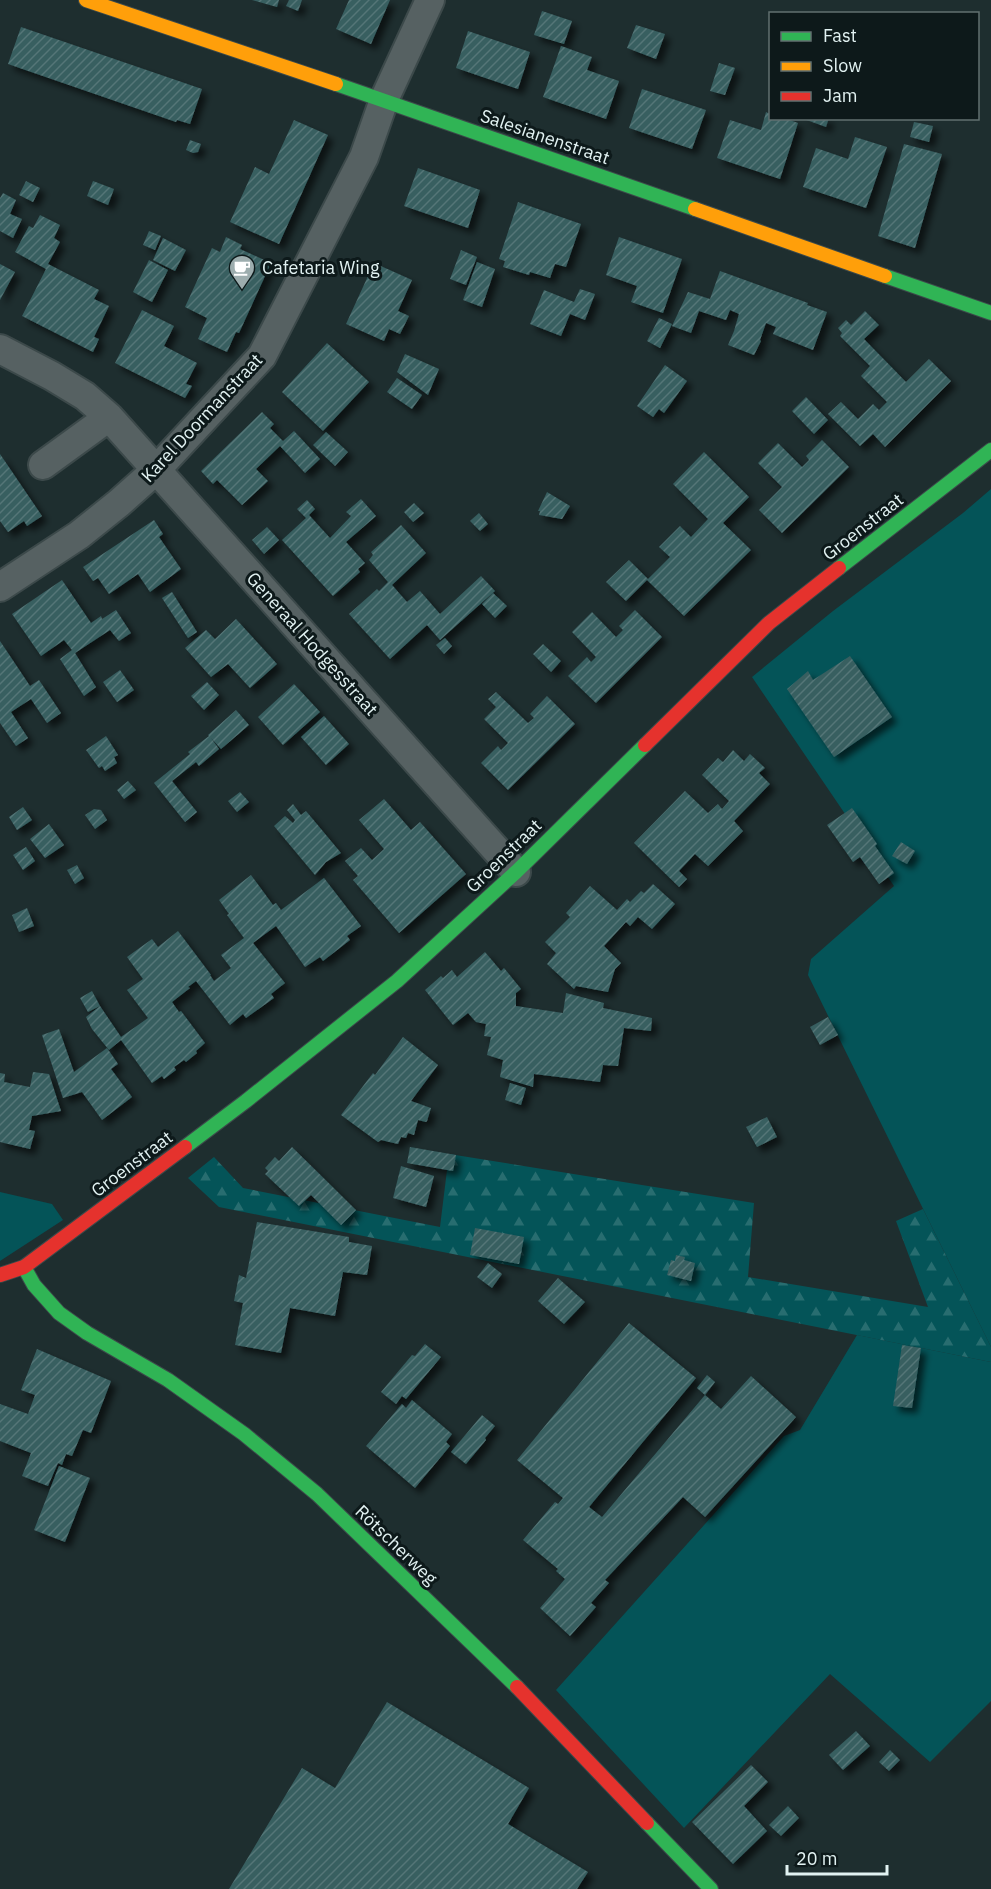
<svg xmlns="http://www.w3.org/2000/svg" width="991" height="1889" font-family="'IBM Plex Sans',sans-serif">
  <style>
    .grass { fill: #045458 }
    .forest { fill: url(#forest-firs) }
    .building { fill: url(#building-hatch); filter: url(#shadow) }
    .lines { fill: none; stroke-linecap: round; stroke-linejoin: round }
    .street-casing { stroke: #3c494a; stroke-width: 32 }
    .fast-casing { stroke: #3c494a; stroke-width: 16 }
    .slow-casing { stroke: #3c494a; stroke-width: 16 }
    .jam-casing { stroke: #3c494a; stroke-width: 16 }
    .street { stroke: #566162; stroke-width: 28 }
    .fast { stroke: #30b455; stroke-width: 14 }
    .slow { stroke: #ff9f0a; stroke-width: 14 }
    .jam { stroke: #e5322d; stroke-width: 14 }
    .labels { text-anchor: middle; stroke-width: 6; stroke-linejoin: round; paint-order: stroke }
    .street-label { font-size: 18px; fill: #e2f2f2; stroke: #0d191a }
    .poi-label { font-size: 18px; fill: #e2f2f2; stroke: #0d191a; text-anchor: start }
  </style>
  <defs>
    <pattern id="forest-firs" width="22" height="20" patternUnits="userSpaceOnUse" patternTransform="scale(1.5)"><rect width="22" height="20" fill="#045458"/><path d="M5 1l3.5 6h-7zM16 11l3.5 6h-7z" fill="#286d70"/></pattern>
    <pattern id="building-hatch" width="6" height="6" patternUnits="userSpaceOnUse" patternTransform="scale(1.5)"><rect width="6" height="6" fill="#375e60"/><path d="M-1 1l2-2M0 6l6-6M5 7l2-2" fill="none" stroke="#547677"/></pattern>
    <filter id="shadow"><feDropShadow dx="5.5" dy="5.5" stdDeviation="3" flood-color="#0009"/></filter>
  </defs>
  <rect width="100%" height="100%" fill="#1e2e2f"/>
  <!-- grass -->
  <path class="grass" d="M991 489V1347L808 975 811 959 894 886 752 677 833 611 963 513Z
    M0 1192 52 1204 63 1220 0 1261Z
    M857 1335 991 1362V1701L930 1762 830 1674 684 1828 556 1690 784 1436 800 1430Z"/>
  <!-- forest -->
  <path class="forest" d="M449 1154 754 1203 748 1277 928 1307 896 1221 923 1209 991 1347V1362L219 1207 188 1178 214 1157 243 1188 440 1227Z"/>
  <!-- building -->
  <path class="building" d="M252 0H279L277 7Z
    M289 0H302L298 11 286 6Z
    M349 0H390L371 44 336 29Z
    M542 11 572 21 564 44 534 35Z
    M636 25 665 34 656 59 627 48Z
    M21 27 202 89 190 124 177 120 176 122 8 64Z
    M468 31 530 52 518 89 456 68Z
    M561 46 592 57 587 70 619 81 606 119 543 97Z
    M719 63 735 68 725 95 710 91Z
    M642 89 706 110 692 149 629 128Z
    M766 112 770 114V118H784L798 123 780 179 717 158 730 120 761 130Z
    M801 118H829L826 127Z
    M294 120 328 135 279 244 230 222 255 167 269 174Z
    M914 122 933 126 929 142 910 137Z
    M855 137 887 147 866 208 803 187 816 148 848 159Z
    M190 140 201 144 198 152 193 153 186 150Z
    M904 144 942 154 915 248 878 236Z
    M418 168 480 190 468 228 404 206Z
    M26 181 40 188 33 202 19 195Z
    M93 181 114 189 108 205 87 196Z
    M3 193 16 200 10 214 22 219 13 238 0 231V198Z
    M518 202 581 224 566 267 555 264 550 278 530 272 529 275 503 267 505 261 499 259Z
    M40 215 60 225 54 238 60 242 48 264 99 290 94 299 109 306 94 337 99 339 93 352 22 316 46 269 15 252 29 226 33 228Z
    M149 231 161 236 155 250 143 245Z
    M226 237 242 245 240 249 271 263 239 333 236 332 227 352 198 339 207 318 185 307 212 248 220 252Z
    M619 237 682 259 663 313 631 302 637 286 606 275Z
    M163 238 186 250 175 271 153 260Z
    M461 250 477 257 466 285 450 279Z
    M149 260 168 270 152 302 133 292Z
    M477 262 495 269 482 307 463 300Z
    M374 263 412 280 398 311 409 316 400 334 389 329 384 341 346 324Z
    M0 264 15 272 0 300Z
    M720 271 808 303 807 305 827 312 813 350 773 334 776 327 766 323 760 340 761 341 754 355 728 345 734 331 739 314 730 310 726 320 699 311 691 333 672 326 688 292 710 299Z
    M580 289 595 294 585 320 570 314 561 336 530 324 544 290 574 302Z
    M142 310 174 326 164 346 197 363 186 384 192 386 185 398 115 363Z
    M865 311 879 325 864 339 906 382 929 359 951 381 885 447 873 434 860 446 828 414 841 402 858 419 873 404 879 410 887 402 861 376 870 366 840 336 842 333 838 328 846 320 851 325Z
    M659 318 672 324 660 348 647 341Z
    M327 343 369 382 323 431 282 392Z
    M405 354 439 369 428 395 397 372Z
    M665 365 687 381 664 413 659 409 653 417 637 406Z
    M397 378 422 395 412 409 387 392Z
    M806 397 828 420 814 434 792 411Z
    M262 412 274 424 270 428 283 441 294 431 320 459 305 473 280 446 256 469 268 481 242 505 217 480 213 484 201 471Z
    M326 432 348 452 335 466 313 445Z
    M822 440 849 467 782 533 759 510 782 487 758 463 778 443 802 467 809 460 806 456Z
    M704 452 749 497 723 523 751 550 684 616 647 580 670 557 659 547 680 526 691 537 708 519 673 484Z
    M0 454 42 516 27 526 24 521 8 532 0 521Z
    M547 492 570 506 562 519 539 515 540 511H538Z
    M361 499 376 516 346 542 365 563 358 569 360 572 333 596 282 540 306 518 297 509 307 500 315 509 309 515 330 538 351 516 346 512Z
    M414 503 424 513 413 522 404 512Z
    M479 513 488 524 480 531 470 521Z
    M154 520 163 534 159 537 181 569 150 592 138 574 109 594 98 578 93 581 83 567Z
    M401 525 426 553 392 585 407 602 420 591 440 614 481 576 495 591 440 640 427 625 390 659 349 614 377 589 379 591 388 582 369 560 373 555 371 552Z
    M267 527 279 540 264 554 252 540Z
    M629 560 648 579 626 601 606 582Z
    M62 580 91 623 101 616 102 619 116 610 131 633 119 641 110 630 75 653 96 687 84 696 60 659 72 650 64 640 41 656 12 614Z
    M172 592 197 632 188 638 162 598Z
    M493 593 507 606 495 618 482 604Z
    M635 610 662 637 596 703 568 676 587 657 591 662 596 657 572 632 592 612 616 637 623 630 619 626Z
    M236 619 277 664 250 688 228 664 211 677 185 648 206 630 215 639Z
    M445 638 452 646 444 654 436 645Z
    M0 641 30 686 39 680 61 713 47 723 31 699 11 712 28 738 16 746 0 723Z
    M543 644 561 661 551 672 533 654Z
    M850 656 892 717 834 757 787 689 808 671 813 680Z
    M120 670 134 690 117 702 103 682Z
    M207 682 219 695 204 710 191 696Z
    M294 684 320 712 283 745 258 717Z
    M496 692 528 723 534 718 530 714 547 696 575 724 508 790 481 763 498 746 501 750 508 743 484 719 496 707 488 699Z
    M236 710 249 725 221 749 211 738 219 749 199 766 196 762 172 781 197 812 185 822 154 783 190 754 188 752 209 736 208 735Z
    M324 716 349 744 326 765 301 737Z
    M106 736 118 755 114 757 117 763 105 771 102 766 99 768 86 750Z
    M733 750 744 761 750 754 765 768 759 773 770 784 734 821 743 831 708 866 695 854 679 871 687 879 679 887 634 843 685 791 708 813 718 804 722 809 729 801 702 775 718 758 723 762Z
    M128 781 136 790 124 799 117 790Z
    M240 792 249 802 237 812 228 801Z
    M384 799 411 830 420 822 466 874 399 933 353 880 358 876 345 861 361 848 372 860 384 849 359 820Z
    M293 804 301 815 306 811 341 853 326 862 315 875 274 826 285 816 293 823 295 820 287 810Z
    M23 807 32 820 17 830 9 817Z
    M852 808 877 844 875 846 894 873 879 884 860 857 853 862 827 825Z
    M94 809 101 810 107 820 95 829 85 815Z
    M49 824 64 845 45 858 30 839Z
    M901 842 915 851 907 864 892 856Z
    M26 847 35 861 23 870 13 855Z
    M77 865 84 878 75 884 67 870Z
    M251 875 273 905 276 903 281 910 324 878 361 926 347 936 350 940 323 961 320 957 305 967 276 926 265 934 253 943 285 983 271 994 274 998 246 1018 243 1014 230 1025 196 981 188 987 190 988 172 1002 179 1012 181 1011 205 1043 196 1051 197 1053 186 1062 184 1060 174 1067 176 1070 164 1079 162 1076 152 1083 121 1040 109 1050 92 1029 86 1017 100 1006 121 1037 148 1018 127 990 143 979 127 957 152 939 158 947 178 931 211 975H210L214 981 231 968 221 955 244 938 227 915 229 914 219 900Z
    M653 884 675 904 652 929 638 917 630 926 626 922 604 946 621 963 615 969 608 992 576 986 574 989 547 964 556 953 545 942 570 917 566 913 590 886 617 910 627 899 630 902 641 891 644 893Z
    M27 908 34 926 19 932 12 915Z
    M485 952 501 971 504 968 521 989 516 993V1006L563 1013 566 993 604 1003 603 1008 652 1018 651 1031 624 1028 618 1066 603 1065 600 1082 534 1074 533 1087 500 1077 503 1060 487 1055 491 1037 484 1036 486 1024 476 1022 468 1013 453 1025 425 990 441 976 443 978 452 970 457 977Z
    M92 991 100 1006 88 1012 80 998Z
    M828 1017 838 1035 820 1045 810 1027Z
    M59 1029 74 1072 107 1048 118 1064 111 1069 132 1097 102 1120 82 1092 63 1098 42 1035Z
    M403 1037 438 1065 411 1101 431 1108 427 1121 426 1122 418 1120 414 1135 408 1133 406 1138 401 1137 398 1144 381 1140 378 1142 341 1115 373 1073 375 1075Z
    M33 1072 49 1074 61 1111 32 1116 29 1130 35 1131 30 1149 0 1142V1073L5 1074 4 1082 30 1087Z
    M510 1083 526 1088 521 1105 505 1100Z
    M767 1117 777 1137 757 1147 746 1127Z
    M292 1147 356 1210 341 1225 311 1195 299 1206 265 1174 268 1171 265 1168 275 1157 279 1161Z
    M410 1147 456 1155 453 1171 407 1163Z
    M401 1166 434 1176 426 1207 393 1198Z
    M257 1222 349 1237V1242L372 1246 367 1275 343 1272 335 1316 290 1308 281 1353 235 1345 243 1303 234 1301 239 1275 246 1278Z
    M475 1228 524 1237 519 1264 470 1255Z
    M676 1255 685 1257 684 1260 695 1263 691 1281 667 1275 671 1260 675 1261Z
    M488 1263 502 1274 492 1288 477 1277Z
    M558 1278 585 1302 564 1324 538 1301Z
    M629 1323 696 1378 589 1507 602 1517 705 1395 697 1388 707 1375 715 1382 705 1395 721 1409 751 1376 796 1417 705 1517 683 1497 605 1580 609 1583 591 1603 596 1607 570 1636 540 1608 565 1579 556 1571 558 1569 523 1540 555 1502 558 1504 563 1498 517 1460Z
    M425 1344 441 1357 406 1399 402 1396 396 1404 381 1392 412 1355 415 1356Z
    M902 1345 921 1348 912 1408 893 1406Z
    M37 1349 111 1381 91 1433 83 1430 72 1456 66 1454 62 1465 58 1463 48 1486 22 1476 31 1453 0 1441V1404L28 1414 35 1395 21 1390Z
    M412 1400 452 1434 446 1442 450 1446 415 1488 366 1446 402 1404 406 1408Z
    M482 1415 495 1426 485 1438 486 1440 466 1464 451 1452Z
    M59 1466 90 1478 65 1542 34 1530Z
    M387 1702 529 1788 508 1824 588 1872 577 1889H229L302 1768 335 1788Z
    M856 1731 870 1746 843 1770 829 1755Z
    M890 1750 900 1760 889 1771 879 1762Z
    M751 1765 768 1782 744 1806 767 1831 733 1864 692 1822Z
    M788 1806 799 1818 781 1836 769 1825Z"/>
  <g class="lines">
    <defs>
      <path id="street" d="M0 349 52 376 85 396 109 417 516 872
        M43 465 109 417
        M0 587 79 535 119 503 156 470 262 356 364 157 384 100 430 0"/>
      <path id="fast" d="M336 84 695 209
        M885 276 991 313
        M839 568 991 450
        M185 1147 246 1101 397 981 516 872 645 745
        M24 1267 34 1285 59 1313 87 1333 168 1380 244 1434 317 1494 517 1687
        M647 1823 711 1889"/>
      <path id="slow" d="M86 0 336 84
        M695 209 885 276"/>
      <path id="jam" d="M645 745 769 623 839 568
        M0 1275 24 1267 185 1147
        M517 1687 647 1823"/>
    </defs>
    <!-- street casing -->
    <use href="#street" class="street-casing"/>
    <!-- fast casing -->
    <use href="#fast" class="fast-casing"/>
    <!-- slow casing -->
    <use href="#slow" class="slow-casing"/>
    <!-- jam casing -->
    <use href="#jam" class="jam-casing"/>
    <!-- street -->
    <use href="#street" class="street"/>
    <!-- fast -->
    <use href="#fast" class="fast"/>
    <!-- slow -->
    <use href="#slow" class="slow"/>
    <!-- jam -->
    <use href="#jam" class="jam"/>
  </g>
  <!-- icons -->
  <defs>
    <symbol id="cafe-pin" viewBox="-11 -11 22 30"><path d="M0 17L-7.5 6A9.5 9.5 0 1 1 7.5 6Z" fill="#9dadae" stroke="#0d191a"/><path d="M-5.5-4.5H6V0H3Q3 3.5 0 3.5H-2.5Q-5.5 3.5-5.5 0ZM3-3.2v2h1.7v-2ZM-6 4.5H4V6H-6Z" fill="#fff"/></symbol>
  </defs>
  <g fill-rule="evenodd">
    <use href="#cafe-pin" x="227" y="253" width="30" height="40"/>
  </g>
  <g class="labels">
    <!-- street labels -->
    <g class="street-label">
      <text transform="translate(545 137) rotate(19)" y="6">Salesianenstraat</text>
      <text transform="translate(202 418) rotate(-47)" y="6">Karel Doormanstraat</text>
      <text transform="translate(863 527) rotate(-38)" y="6">Groenstraat</text>
      <text transform="translate(312 644) rotate(48)" y="6">Generaal Hodgesstraat</text>
      <text transform="translate(504 856) rotate(-44)" y="6">Groenstraat</text>
      <text transform="translate(132 1164) rotate(-37)" y="6">Groenstraat</text>
      <text transform="translate(396 1545) rotate(44)" y="6">Rötscherweg</text>
    </g>
    <!-- poi labels -->
    <g class="poi-label">
      <text x="262" y="274">Cafetaria Wing</text>
    </g>
  </g>
  <!-- legend -->
  <rect x="769" y="12" width="210" height="108" fill="#0d191a" stroke="#627070" stroke-width="1.5"/>
  <rect x="781" y="32" width="30" height="9" fill="#30b455" stroke="#627070" stroke-width="1.5"/>
  <text x="823" y="42" font-size="18" fill="#e2f2f2">Fast</text>
  <rect x="781" y="62" width="30" height="9" fill="#ff9f0a" stroke="#627070" stroke-width="1.5"/>
  <text x="823" y="72" font-size="18" fill="#e2f2f2">Slow</text>
  <rect x="781" y="92" width="30" height="9" fill="#e5322d" stroke="#627070" stroke-width="1.5"/>
  <text x="823" y="102" font-size="18" fill="#e2f2f2">Jam</text>
  <!-- scale -->
  <path d="M787 1865v9h100v-9" fill="none" stroke="#e2f2f2" stroke-width="3"/>
  <text x="796" y="1865" font-size="18" fill="#e2f2f2" stroke="#0d191a" stroke-width="4.5" paint-order="stroke">20 m</text>
</svg>
